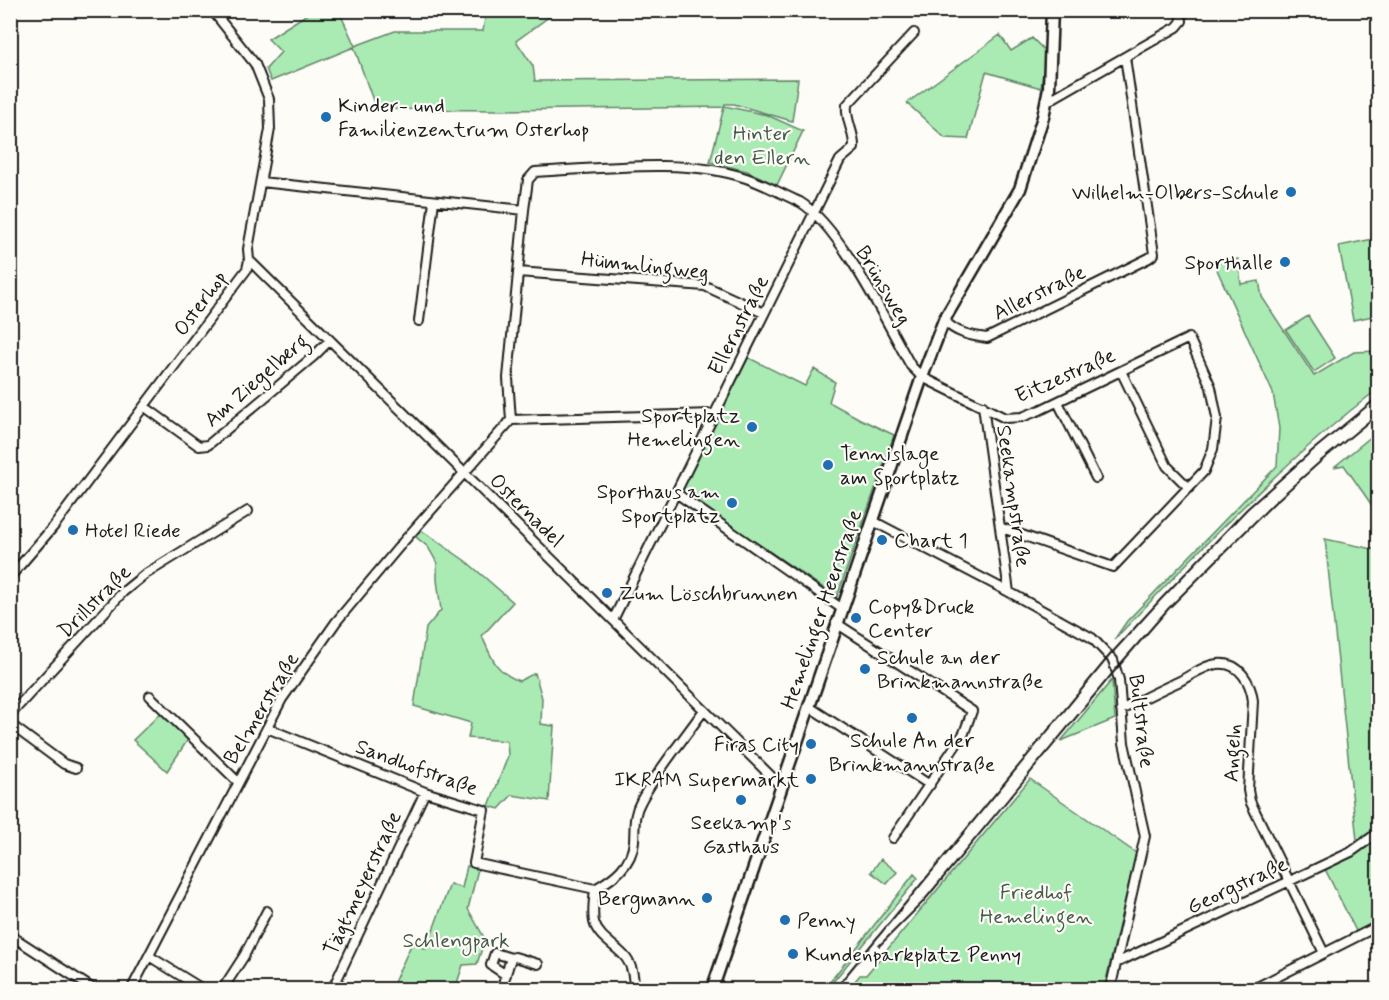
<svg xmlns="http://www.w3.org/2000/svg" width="1389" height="1000" font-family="Mynerve,sans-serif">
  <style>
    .green { fill: #aaebb4; stroke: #638468; stroke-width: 1.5 }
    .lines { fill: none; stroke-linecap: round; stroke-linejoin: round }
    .street-casing { stroke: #1c1c1c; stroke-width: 12 }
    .secondary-casing { stroke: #1c1c1c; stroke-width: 15 }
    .street { stroke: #fdfcf7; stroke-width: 8 }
    .secondary { stroke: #fdfcf7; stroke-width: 10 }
    .rail { stroke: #1c1c1c; stroke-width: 2 }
    .poi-dot { fill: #1f6fb2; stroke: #fdfcf7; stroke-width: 2 }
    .labels { text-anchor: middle; stroke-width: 4.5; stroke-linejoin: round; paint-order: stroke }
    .poi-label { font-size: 21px; fill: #1c1c1c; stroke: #fdfcf7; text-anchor: start }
    .park-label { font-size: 21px; fill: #475a4a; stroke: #fdfcf7 }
    .street-label { font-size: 21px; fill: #1c1c1c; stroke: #fdfcf7 }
  </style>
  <rect width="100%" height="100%" fill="#fdfcf7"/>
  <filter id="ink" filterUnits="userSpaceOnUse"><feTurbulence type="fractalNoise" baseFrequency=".0167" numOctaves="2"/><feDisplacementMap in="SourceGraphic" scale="12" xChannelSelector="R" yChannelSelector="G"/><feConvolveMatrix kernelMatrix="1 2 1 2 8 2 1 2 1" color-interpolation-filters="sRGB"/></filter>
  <g filter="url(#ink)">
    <!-- green -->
    <path class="green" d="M312 11H339L355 46 395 31H483L486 11H557L516 41 533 66 535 81 798 79 792 121 734 104H725L724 106 767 115 803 131 777 185 747 171 710 162 724 107 499 110 376 109 354 47 271 81 266 69 281 52 268 39Z
      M1000 35 1011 51 1032 38 1046 52 1041 88 986 72 968 139 945 138 907 103Z
      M1378 238V315L1353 320 1339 246Z
      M1238 259 1241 284 1259 281 1262 297 1314 376 1354 352 1378 351V389C1281 463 1197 552 1114 640L1127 621 1277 466 1279 428 1273 393 1214 263Z
      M1308 316 1335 358 1314 372 1286 330Z
      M747 357 805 386 814 369 835 382 829 402 860 419 894 435 837 597 680 491Z
      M1378 431V514L1344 465 1334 467Z
      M421 530 467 562 513 602 482 636C492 659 495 671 519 681L535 673 542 698 541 724 554 726 549 801 512 795 499 809 489 806 508 756 507 741 468 738 471 723 414 706 426 628 441 610 437 580V563L428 547 416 537Z
      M1325 539 1378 550V923L1357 933 1324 867 1358 850Z
      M1112 680 1115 719 1061 741Z
      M162 712 189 738 167 771 133 740Z
      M1030 779 1136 853 1104 989H848L860 975H866Z
      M881 859 897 872 887 884 871 872Z
      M467 866 478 869 468 909 485 939 477 964 463 965 455 989H391L412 943 426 949 450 884 462 888Z
      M914 874 918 878 828 988 826 987Z"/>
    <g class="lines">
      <defs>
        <path id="street" d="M1046 102 1177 27 1182 21 1180 10
          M261 182 524 210 528 180 535 172C599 169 685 157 746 178 764 184 782 194 800 202 841 227 886 322 911 366L922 377 1005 418 1022 417 1040 410 1189 338 1211 387 1217 418 1213 449 1204 471 1113 567 1002 528
          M249 260 780 785
          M518 272 705 286 764 313
          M944 320C955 333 971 336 987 338L1149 258 1154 254 1125 57
          M419 321 434 201
          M1121 371 1167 466 1189 488
          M1058 402 1096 478
          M983 406 1009 592
          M145 407 199 446 208 445 314 356 330 340
          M511 420 508 378 524 210
          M676 493 841 608
          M873 521 1009 592 1092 638 1113 660 1119 680 1124 743 1145 836 1110 990
          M10 577 54 526 247 269 249 260 248 249 270 129 269 99 255 64 212 10
          M613 620 840 160 854 148C855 133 845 120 847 105L914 33
          M836 623 972 711 964 733 893 838
          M150 696 238 782
          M808 706 930 785
          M1121 710C1140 700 1160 690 1180 681 1191 675 1205 665 1218 664 1240 662 1251 683 1253 701L1248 790 1250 801 1324 953
          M10 715 123 592 144 575 248 511
          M10 724 64 764 76 768
          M267 728 425 792 484 810 474 863 595 889
          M595 889C614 878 632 865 634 841 635 826 633 815 641 801 658 769 683 740 704 710
          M595 889C594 899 592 912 594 922 598 938 617 946 626 958 633 967 634 978 634 990
          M10 935 95 990
          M149 956 204 990
          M511 958 515 957 538 964
          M1116 963 1351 852 1372 837
          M131 990 282 699 336 622 403 542 511 420 713 414
          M222 990 244 956 267 911
          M332 990 425 792
          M501 990 511 958 495 953 491 965 506 975
          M1251 990 1378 926"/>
        <path id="secondary" d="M712 990 922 377 944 320 1020 189 1043 117 1049 88 1052 10"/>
      </defs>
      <!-- street casing -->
      <use href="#street" class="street-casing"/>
      <!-- secondary casing -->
      <use href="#secondary" class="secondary-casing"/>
      <!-- street -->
      <use href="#street" class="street"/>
      <!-- secondary -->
      <use href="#secondary" class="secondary"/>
      <!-- rail -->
      <path class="rail" d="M879 946 923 902 1117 668 1169 608 1273 504 1321 461 1378 414
        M834 990 1110 655 1162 598 1247 509 1313 450 1378 397"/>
    </g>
  </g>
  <!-- markers -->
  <g class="poi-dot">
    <circle cx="326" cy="117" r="6"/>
    <circle cx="1291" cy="192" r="6"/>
    <circle cx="1285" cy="262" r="6"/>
    <circle cx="752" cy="427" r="6"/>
    <circle cx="828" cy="465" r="6"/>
    <circle cx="732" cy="503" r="6"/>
    <circle cx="73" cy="530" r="6"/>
    <circle cx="882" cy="540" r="6"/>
    <circle cx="607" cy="593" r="6"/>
    <circle cx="856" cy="618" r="6"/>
    <circle cx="865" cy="669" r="6"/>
    <circle cx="912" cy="718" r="6"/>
    <circle cx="811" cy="744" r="6"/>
    <circle cx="811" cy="779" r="6"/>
    <circle cx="741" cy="800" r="6"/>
    <circle cx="707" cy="898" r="6"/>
    <circle cx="785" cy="920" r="6"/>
    <circle cx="793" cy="954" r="6"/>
  </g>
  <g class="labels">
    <!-- poi labels -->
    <g class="poi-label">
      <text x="338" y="112">Kinder- und<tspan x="338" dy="24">Familienzentrum Osterhop</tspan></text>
      <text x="1279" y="199" text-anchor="end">Wilhelm-Olbers-Schule</text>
      <text x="1273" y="269" text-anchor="end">Sporthalle</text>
      <text x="740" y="422" text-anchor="end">Sportplatz<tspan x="740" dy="24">Hemelingen</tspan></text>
      <text x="840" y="460">Tennislage<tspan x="840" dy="24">am Sportplatz</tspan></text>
      <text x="720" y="498" text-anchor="end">Sporthaus am<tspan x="720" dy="24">Sportplatz</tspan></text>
      <text x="85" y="537">Hotel Riede</text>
      <text x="894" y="547">Chart 1</text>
      <text x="619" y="600">Zum Löschbrunnen</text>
      <text x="868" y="613">Copy&amp;Druck<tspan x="868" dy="24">Center</tspan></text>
      <text x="877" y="664">Schule an der<tspan x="877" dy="24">Brinkmannstraße</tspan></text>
      <text x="912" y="747" text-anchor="middle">Schule An der<tspan x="912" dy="24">Brinkmannstraße</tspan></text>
      <text x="799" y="751" text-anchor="end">Firas City</text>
      <text x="799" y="786" text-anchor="end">IKRAM Supermarkt</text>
      <text x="741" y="829" text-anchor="middle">Seekamp's<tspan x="741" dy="24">Gasthaus</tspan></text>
      <text x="695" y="905" text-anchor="end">Bergmann</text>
      <text x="797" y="927">Penny</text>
      <text x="805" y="961">Kundenparkplatz Penny</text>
    </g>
    <!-- park labels -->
    <g class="park-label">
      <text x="762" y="140">Hinter<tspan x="762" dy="24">den Ellern</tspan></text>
      <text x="1036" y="899">Friedhof<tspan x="1036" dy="24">Hemelingen</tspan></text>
      <text x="456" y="947">Schlengpark</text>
    </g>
    <!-- street labels -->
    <g class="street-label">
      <text transform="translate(645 265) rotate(6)" y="7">Hümmlingweg</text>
      <text transform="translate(884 285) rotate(59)" y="7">Brünsweg</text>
      <text transform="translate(1039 292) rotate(-26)" y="7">Allerstraße</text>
      <text transform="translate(200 303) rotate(-54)" y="7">Osterhop</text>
      <text transform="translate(738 325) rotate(-63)" y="7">Ellernstraße</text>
      <text transform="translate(1065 375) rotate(-24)" y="7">Eitzestraße</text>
      <text transform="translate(256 380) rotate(-41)" y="7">Am Ziegelberg</text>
      <text transform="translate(1014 496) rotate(82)" y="7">Seekampstraße</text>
      <text transform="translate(527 510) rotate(45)" y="7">Osternadel</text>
      <text transform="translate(94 601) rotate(-45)" y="7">Drillstraße</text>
      <text transform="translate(821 609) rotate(-71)" y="7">Hemelinger Heerstraße</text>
      <text transform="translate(261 708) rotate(-59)" y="7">Belmerstraße</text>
      <text transform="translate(1142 721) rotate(83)" y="7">Bultstraße</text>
      <text transform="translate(1232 753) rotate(-87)" y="7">Angeln</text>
      <text transform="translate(417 767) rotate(20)" y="7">Sandhofstraße</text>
      <text transform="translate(362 883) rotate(-65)" y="7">Tägtmeyerstraße</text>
      <text transform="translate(1237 885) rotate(-25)" y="7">Georgstraße</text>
    </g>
  </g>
  <!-- margin -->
  <rect width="1389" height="1000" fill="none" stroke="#fdfcf7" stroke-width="36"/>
  <rect x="18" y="18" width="1353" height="964" fill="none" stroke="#1c1c1c" stroke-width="2" filter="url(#ink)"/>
</svg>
